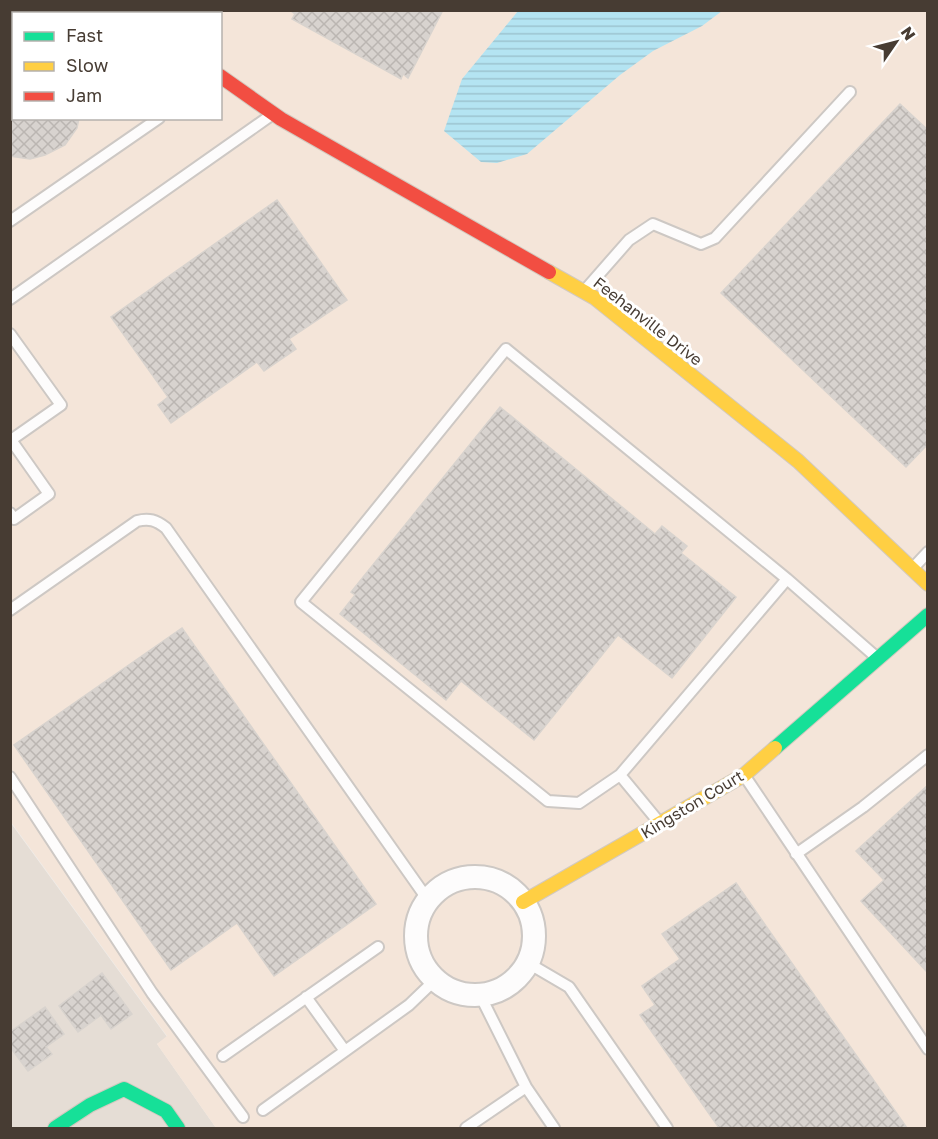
<svg xmlns="http://www.w3.org/2000/svg" width="938" height="1139" font-family="'Golos Text',sans-serif">
  <style>
    .residential { fill: #e5ddd5 }
    .commercial { fill: #f4e5d9; fill-rule: evenodd }
    .water { fill: url(#water-rules) }
    .building { fill: url(#building-cross-hatch); stroke: #d8d3ce; stroke-width: 1.5 }
    .lines { fill: none; stroke-linecap: round; stroke-linejoin: round }
    .lane-casing { stroke: #cdc8c4; stroke-width: 14 }
    .street-casing { stroke: #cdc8c4; stroke-width: 26 }
    .fast-casing { stroke: #d2c9bf; stroke-width: 16 }
    .slow-casing { stroke: #d2c9bf; stroke-width: 16 }
    .jam-casing { stroke: #d2c9bf; stroke-width: 16 }
    .lane { stroke: #fdfcfc; stroke-width: 10 }
    .street { stroke: #fdfcfc; stroke-width: 22 }
    .fast { stroke: #16e098; stroke-width: 14 }
    .slow { stroke: #ffcf43; stroke-width: 14 }
    .jam { stroke: #f24e42; stroke-width: 14 }
    .labels { text-anchor: middle; stroke-width: 6; stroke-linejoin: round; paint-order: stroke }
    .street-label { font-size: 16px; fill: #473c33; stroke: #fff }
  </style>
  <defs>
    <pattern id="water-rules" width="6" height="5" patternUnits="userSpaceOnUse" patternTransform="scale(1.5)"><rect width="6" height="5" fill="#b4e4f2"/><path d="M0 2.5h6" fill="none" stroke="#9cc4d0"/></pattern>
    <pattern id="building-cross-hatch" width="8" height="8" patternUnits="userSpaceOnUse" patternTransform="scale(1.5)"><rect width="8" height="8" fill="#d8d3cf"/><path d="M0 0l8 8M0 8l8-8" fill="none" stroke="#bbb6b2"/></pattern>
  </defs>
  <rect width="100%" height="100%" fill="#f0ece8"/>
  <!-- residential -->
  <path class="residential" d="M10 822 167 1037 157 1044 216 1128H11Z"/>
  <!-- commercial -->
  <path class="commercial" d="M10 11H927V1128H216L157 1044 167 1036 11 822ZM14 14H220V118H14Z"/>
  <!-- water -->
  <path class="water" d="M518 11V10L722 11 702 26 653 51 620 75 527 154 497 163 481 162 444 131 462 79Z"/>
  <!-- building -->
  <path class="building" d="M443 10 408 78 403 74 401 79 292 19 295 14 291 11Z
    M10 34 14 36V118H79L77 128 65 145 45 155 30 159 10 156Z
    M900 104 928 130V444L906 467 721 293Z
    M277 200 347 300 289 339 296 349 264 371 257 362 171 423 158 405 168 397 111 317Z
    M500 407 655 534 662 526 687 546 681 553 736 597 672 678 618 635 534 740 461 681 446 700 340 614 355 595 351 592Z
    M182 628 376 904 274 976 237 923 171 970 14 745Z
    M928 785V973L861 901 884 880 856 851Z
    M736 883 907 1128H719L640 1015 655 1005 642 986 680 959 662 934Z
    M102 973 132 1014 111 1029 101 1015 78 1032 59 1006Z
    M45 1007 64 1034 46 1047 52 1054 28 1071 10 1047V1032Z"/>
  <g class="lines">
    <defs>
      <path id="lane" d="M203 14 205 10
        M10 221 159 118
        M586 289 629 240 653 224 701 244 715 238 850 92
        M10 299 270 116
        M10 334 61 405 11 440 49 494 14 519 10 513
        M914 567 928 552
        M787 579 620 775 579 803 548 801 301 602 506 349 787 579 875 656
        M10 610 137 521C149 518 156 520 166 528L428 900
        M620 775 658 821
        M10 777 152 993 243 1117
        M746 778 928 1049
        M796 854 863 807 928 755
        M528 963 569 987 667 1128
        M480 995 526 1087 554 1128
        M306 997 345 1051
        M223 1056 378 947
        M263 1110 409 1005 435 980
        M466 1128 526 1087"/>
      <path id="street" d="M416 936a59 59 0 1 1 118 0a59 59 0 1 1-118 0Z"/>
      <path id="fast" d="M775 748 928 615
        M55 1128 90 1105 124 1089 166 1111 178 1128"/>
      <path id="slow" d="M549 272 595 298 798 461 928 584
        M523 902 744 775 775 748"/>
      <path id="jam" d="M128 10 133 14
        M220 76 281 119 549 272"/>
    </defs>
    <!-- lane casing -->
    <use href="#lane" class="lane-casing"/>
    <!-- street casing -->
    <use href="#street" class="street-casing"/>
    <!-- fast casing -->
    <use href="#fast" class="fast-casing"/>
    <!-- slow casing -->
    <use href="#slow" class="slow-casing"/>
    <!-- jam casing -->
    <use href="#jam" class="jam-casing"/>
    <!-- lane -->
    <use href="#lane" class="lane"/>
    <!-- street -->
    <use href="#street" class="street"/>
    <!-- fast -->
    <use href="#fast" class="fast"/>
    <!-- slow -->
    <use href="#slow" class="slow"/>
    <!-- jam -->
    <use href="#jam" class="jam"/>
  </g>
  <g class="labels">
    <!-- street labels -->
    <g class="street-label">
      <text transform="translate(648 321) rotate(38)" y="6">Feehanville Drive</text>
      <text transform="translate(692 804) rotate(-31)" y="6">Kingston Court</text>
    </g>
  </g>
  <!-- border -->
  <rect width="938" height="1139" fill="none" stroke="#473c33" stroke-width="24"/>
  <!-- legend -->
  <rect x="12" y="12" width="210" height="108" fill="#ffffff" stroke="#b5b1ad" stroke-width="1.5"/>
  <rect x="24" y="32" width="30" height="9" fill="#16e098" stroke="#b5b1ad" stroke-width="1.5"/>
  <text x="66" y="42" font-size="18" fill="#473c33">Fast</text>
  <rect x="24" y="62" width="30" height="9" fill="#ffcf43" stroke="#b5b1ad" stroke-width="1.5"/>
  <text x="66" y="72" font-size="18" fill="#473c33">Slow</text>
  <rect x="24" y="92" width="30" height="9" fill="#f24e42" stroke="#b5b1ad" stroke-width="1.5"/>
  <text x="66" y="102" font-size="18" fill="#473c33">Jam</text>
  <!-- north arrow -->
  <g transform="translate(896 42) rotate(55)" stroke="#ffffff" stroke-width="4.5" paint-order="stroke">
  <path d="M0-4.5L10 22L0 15L-10 22Z" fill="#473c33"/>
  <text y="-9" font-size="16" font-weight="bold" text-anchor="middle" fill="#473c33">N</text>
  </g>
</svg>
